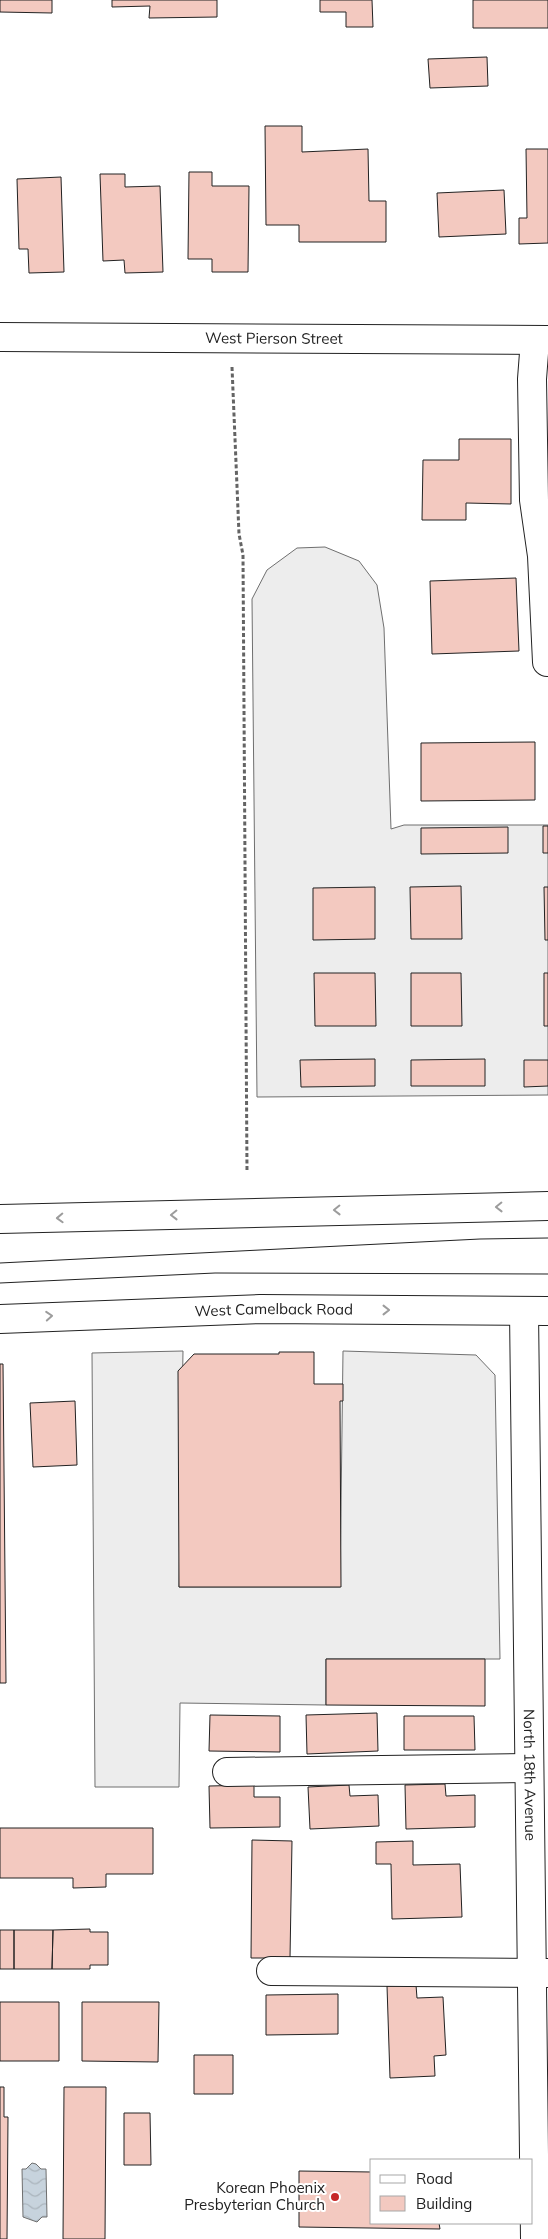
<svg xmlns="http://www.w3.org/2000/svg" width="548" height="2239" font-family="Mulish,sans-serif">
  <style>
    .parking { fill: #ededed; stroke: #6f6f6f }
    .water { fill: url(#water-waves); stroke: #6f6f6f }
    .building { fill: #f3c9c0; stroke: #222 }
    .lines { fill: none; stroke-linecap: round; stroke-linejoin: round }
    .minor-casing { stroke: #222; stroke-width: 30 }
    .major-casing { stroke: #222; stroke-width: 30 }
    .path { stroke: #646464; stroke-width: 3; stroke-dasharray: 4 2.5; stroke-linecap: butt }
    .minor { stroke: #fff; stroke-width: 28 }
    .major { stroke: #fff; stroke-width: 28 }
    .tram { stroke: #222; stroke-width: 1 }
    .oneway { stroke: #9c9c9c }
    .poi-dot { fill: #c62828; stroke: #fff; stroke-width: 2 }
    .labels { text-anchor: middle; stroke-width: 4; stroke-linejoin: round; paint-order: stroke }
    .street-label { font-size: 15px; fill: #222; stroke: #fff }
    .poi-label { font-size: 15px; fill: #222; stroke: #fff; text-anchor: end }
  </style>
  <defs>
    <pattern id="water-waves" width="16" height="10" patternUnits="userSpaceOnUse" patternTransform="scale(1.25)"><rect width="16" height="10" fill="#c7d3dd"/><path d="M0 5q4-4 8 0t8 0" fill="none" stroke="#abb5bd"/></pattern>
  </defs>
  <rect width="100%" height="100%" fill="#fff"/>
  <!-- parking -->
  <path class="parking" d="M325 547 359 561 377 585 384 628 391 829 404 825H548V1095L257 1097 252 599 267 570 297 548Z
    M183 1351 179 1587H340L343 1351 476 1355 495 1375 500 1659H326V1705L180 1703 179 1787H95L92 1353Z"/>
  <!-- water -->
  <path class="water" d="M32 2163 36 2164 41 2169H46L47 2217H42L37 2222 23 2217 22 2169H26Z"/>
  <!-- building -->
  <path class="building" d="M0 0H52V13L0 12Z
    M112 0H217V17L149 18 150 6 112 7Z
    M320 0H372L373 27H346V12H320Z
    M473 0H548V28H473Z
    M487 57 488 86 430 88 428 59Z
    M265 126H302V152L368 149 369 201H386V242H299V225H266Z
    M526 149H548V243L519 244V218H527Z
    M189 172H212V186H249L248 272H212V259H188Z
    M100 174H125V187L160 186 163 272 125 273 124 260 103 261Z
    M61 177 64 272 29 273 28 249H19L17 179Z
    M504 190 506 234 439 237 437 193Z
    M459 439H511V504L466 503V520H422L423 460H459Z
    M516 578 519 651 432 654 430 581Z
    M535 742V800L421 801V743Z
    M543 826H548V853H543Z
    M508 827V853L421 854V828Z
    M461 886 462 939H411L410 887Z
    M375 887V939L313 940V888Z
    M544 887H548V940H545Z
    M314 973H375L376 1026H315Z
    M411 973H461L462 1026H411Z
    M544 973H548V1026H544Z
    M375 1059V1086L301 1087 300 1060Z
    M485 1059V1086H411V1060Z
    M524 1060H548V1086L524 1087Z
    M279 1352H314V1384H343V1401H340L341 1587H179L178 1371 194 1354H279Z
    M0 1364H3L6 1683H0Z
    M75 1401 77 1465 33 1467 30 1403Z
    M326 1659H485V1706L326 1705Z
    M377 1713 378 1751 307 1754 306 1715Z
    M210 1715 280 1716V1752L209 1751Z
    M404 1716H474L475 1750H404Z
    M445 1784 446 1796 475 1795V1827L406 1829 405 1785Z
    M254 1785V1797H280V1827L210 1828 209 1786Z
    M349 1785 350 1796 378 1795 379 1826 310 1829 308 1787Z
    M0 1828H153V1874H106V1887L73 1888V1878H0Z
    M252 1840 292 1841 290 1958H251Z
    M413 1841V1865L460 1864 462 1917 392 1919 391 1864H376V1842Z
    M90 1929V1932H108V1965H90V1969H52L53 1930Z
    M0 1930H14V1969H0Z
    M14 1930H53L52 1969H14Z
    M416 1985 417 1998 443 1997 446 2055 434 2056 435 2076 390 2078 387 1986Z
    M338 1994V2034L266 2035V1995Z
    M0 2002H59V2061H0Z
    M82 2002H159L158 2062 82 2061Z
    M194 2055H233V2094H194Z
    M0 2087H4V2117H8L7 2239H0Z
    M64 2087H106L105 2239H63Z
    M124 2113H150L151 2165H124Z
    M299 2171 372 2172V2223H439L440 2229 299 2227Z"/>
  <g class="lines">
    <defs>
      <g id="minor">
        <path id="s1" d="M0 337 548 340"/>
        <path d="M535 340 532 379 534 500 542 556 547 662"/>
        <path id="s2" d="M524 1311 535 2239"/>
        <path d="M227 1772 529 1768"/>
        <path d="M271 1971 548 1973"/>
      </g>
      <g id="major">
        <path d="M0 1219 548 1206"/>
        <path id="s3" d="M0 1319 260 1309 548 1311"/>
      </g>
    </defs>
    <!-- minor casing -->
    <use href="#minor" class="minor-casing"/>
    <!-- major casing -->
    <use href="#major" class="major-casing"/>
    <!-- path -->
    <path class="path" d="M232 367 239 534 243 555 247 1171"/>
    <!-- minor -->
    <use href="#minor" class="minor"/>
    <!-- major -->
    <use href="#major" class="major"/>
    <!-- tram -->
    <path class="tram" d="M0 1263 480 1239 548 1238
      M0 1283 215 1273 548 1274"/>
  </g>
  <!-- one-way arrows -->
  <defs><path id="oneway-chevron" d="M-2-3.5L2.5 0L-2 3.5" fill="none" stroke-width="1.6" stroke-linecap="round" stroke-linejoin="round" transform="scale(1.25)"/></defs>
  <g class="oneway">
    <use href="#oneway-chevron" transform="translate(499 1207) rotate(179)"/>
    <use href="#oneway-chevron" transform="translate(337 1210) rotate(179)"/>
    <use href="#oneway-chevron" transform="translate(174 1215) rotate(179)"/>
    <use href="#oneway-chevron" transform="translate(60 1218) rotate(178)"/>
    <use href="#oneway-chevron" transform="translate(386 1310)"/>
    <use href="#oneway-chevron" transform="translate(49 1316) rotate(-4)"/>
  </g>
  <!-- markers -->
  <circle class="poi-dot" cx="335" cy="2197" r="5"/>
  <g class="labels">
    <!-- street labels -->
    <g class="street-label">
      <text dy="5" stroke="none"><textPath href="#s1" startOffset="274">West Pierson Street</textPath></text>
      <text dy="5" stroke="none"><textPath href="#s3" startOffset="274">West Camelback Road</textPath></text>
      <text dy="5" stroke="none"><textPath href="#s2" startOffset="464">North 18th Avenue</textPath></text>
    </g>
    <!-- poi labels -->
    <g class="poi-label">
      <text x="325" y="2193">Korean Phoenix<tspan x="325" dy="17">Presbyterian Church</tspan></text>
    </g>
  </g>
  <!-- legend -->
  <rect x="370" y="2159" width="162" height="65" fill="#ffffff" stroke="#a7a7a7"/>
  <rect x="380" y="2175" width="25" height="8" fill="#ffffff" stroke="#a7a7a7"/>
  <text x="416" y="2184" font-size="15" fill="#222222">Road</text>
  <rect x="380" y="2196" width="25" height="15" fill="#f3c9c0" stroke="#a7a7a7"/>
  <text x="416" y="2209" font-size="15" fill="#222222">Building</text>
</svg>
